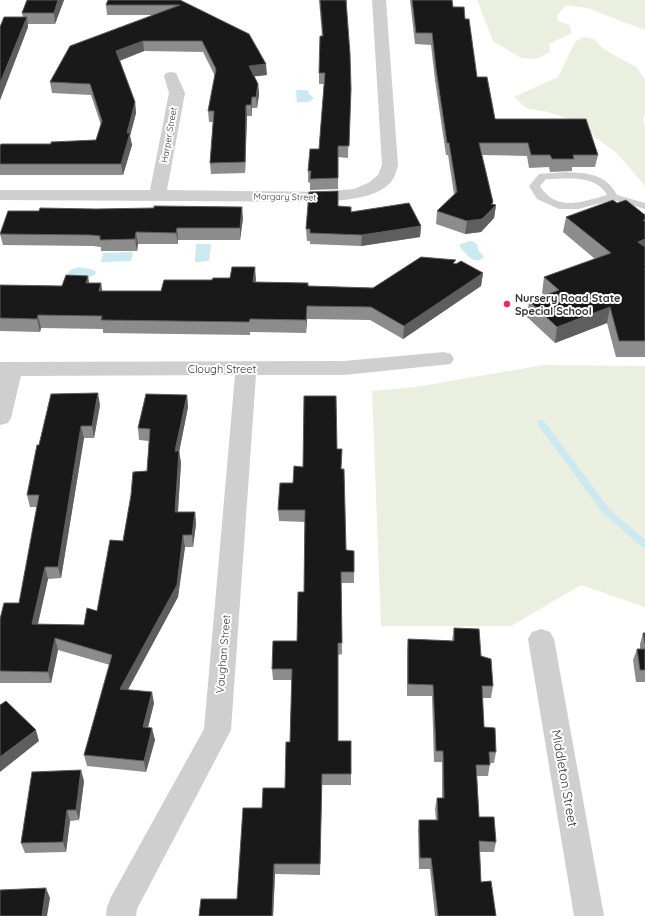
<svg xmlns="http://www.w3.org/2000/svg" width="645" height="916" font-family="Quicksand,sans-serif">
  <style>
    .green { fill: #ebefdf }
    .water { fill: #cae9f0 }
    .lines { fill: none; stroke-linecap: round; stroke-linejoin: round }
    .stream { fill: #cae9f0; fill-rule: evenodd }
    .lane { fill: #cfcfcf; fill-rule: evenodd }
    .street { fill: #cfcfcf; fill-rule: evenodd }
    .wall { fill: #8c8c8c }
    .shaded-wall { fill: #5e5e5e }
    .building { fill: #191919; stroke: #5e5e5e }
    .poi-dot { fill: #f7265c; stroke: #fff; stroke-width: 1.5 }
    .labels { text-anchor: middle; stroke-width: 4; stroke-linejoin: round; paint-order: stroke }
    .far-street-label { font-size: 9px; fill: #323232; stroke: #fff }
    .poi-label { font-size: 11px; font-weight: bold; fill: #323232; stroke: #fff; text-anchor: start }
    .street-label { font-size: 11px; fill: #323232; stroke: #fff }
    .near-street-label { font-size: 13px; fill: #323232; stroke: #fff }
  </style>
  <rect width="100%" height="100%" fill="#fff"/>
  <!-- green -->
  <path class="green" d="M477 0H645V30L587 8 566 5 557 16 558 21 569 25 572 33 549 44 550 52 536 59 521 58 493 41Z
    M583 37 594 39 603 49 636 67 645 79V114L643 121 645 126V186L618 154 596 138 580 122 547 112 526 108 514 97 558 77 575 42Z
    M544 365 645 366V607L581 585 511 626H381L372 391 415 387Z"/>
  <!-- water -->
  <path class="water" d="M296 90H308L309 94 314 98 309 102H297Z
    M469 241H472L477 244 478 250 484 257C474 267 465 253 459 245Z
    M196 244H211L209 261 195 262Z
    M133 252 131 261 101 262 103 253Z
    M78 267 94 270 96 273C91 280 75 279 68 274L69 271Z"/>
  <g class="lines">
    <!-- stream -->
    <path class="stream" d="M541 420 544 421 610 510 645 540V548L642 547 604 514 538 425 537 423 538 421Z"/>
    <!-- lane -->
    <path class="lane" d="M566 172C588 173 606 174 617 195L645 203V209L613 200 578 209H559L537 199 529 186 539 174ZM546 179C567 179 596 174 607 195 582 202 556 212 540 186Z"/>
    <!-- street -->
    <path class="street" d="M372 0H386L398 165C397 169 396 173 394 177 383 199 343 200 322 202L0 200V190H150L169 93 164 76 166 73 171 72 176 73 185 93 167 190 322 192 354 189 368 183 378 175 382 165Z
      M444 352 451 354 454 359 451 364 344 375H256L231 730 137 909 136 916H106L107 907 111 897 204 729 235 375 21 376 11 418 8 423 0 425V362L344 361Z
      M541 629 550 632 554 639 604 916H574L528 639 532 632Z"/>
  </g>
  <!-- wall -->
  <path class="wall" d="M64 0 55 24H28V27L0 100V27L23 17 22 13Z
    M180 0 267 75 254 76 258 84 259 94 257 108H252V116H247L245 173 211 174 210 163 213 122H209L208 111 215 76 203 52 144 51 120 61 135 102 136 113 130 136 132 145 123 175H0V146L51 144 96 140 101 125 91 95 52 93 50 82 153 15H107L106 5Z
    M319 0H347L346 6 350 54 348 158 338 157V189L310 190V183L308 182V171L319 149 324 84H319V73L322 36Z
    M410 0H452L453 7 465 19 477 77 495 119 598 155 595 167H572V171L550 172 549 167 529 168 527 156 482 155 493 202 492 204 496 205 494 218 481 232 465 234 436 224 437 211 454 194 448 155H446L435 80 431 45 415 44Z
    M617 203 645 215V357H616L607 323 555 343 527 317 529 301 544 295 542 293 544 277 595 259 563 232 566 217Z
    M338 206 351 212 421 226 420 237 361 246 310 244V241H307L306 229Z
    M243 218 240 240H178V244H138L137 251H101V247L93 246 3 245 0 234Z
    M455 264 483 273 481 286 403 339 370 320 307 319 306 333 250 332V335L103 333V329L41 328 40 332 0 331V283V285L62 286 89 283H101L102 291H161L212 280 230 278 255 267V282L308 286 373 288Z
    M187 395 188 407 179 451 181 463 178 512H195L196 524 193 547H185L178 597 128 690 154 703 148 728 155 740 146 772 87 766 84 755 110 665 58 650 51 683H0V619L19 603 37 507H30L27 495 39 445 100 405 94 438H84L61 578 48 579 38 624 84 625 97 611 123 541 147 471 149 441 139 440 138 428Z
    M337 449 341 469 346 550 354 572V583H341L342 654 338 655V741L351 774V785H322L320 875 275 874 273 916H199L237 899 262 808 285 788 290 742 292 680H273L272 669 297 641 304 592 305 522 279 521 278 510 293 483 303 467Z
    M454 628 481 656 493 686 491 698H482L484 727 496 752 494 763H490L488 776H477L479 817 496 842 494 852H480L481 882 496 916H435L430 869H419L418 830 419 820H436L435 809 437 798H442V762H434L432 696H407V651L408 639 452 641Z
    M643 633H645V682H636L633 660 637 649H640V644Z
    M84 781 79 820 70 821 66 852 25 853 21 843Z"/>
  <!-- shaded-wall -->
  <path class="shaded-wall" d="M58 0H64L55 24 54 13Z
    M27 17 28 27 0 100V83Z
    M143 41 144 51 118 61 116 51Z
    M266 64 267 75 250 77 249 66Z
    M258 84 259 94 257 108 256 97Z
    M252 97V116L251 105Z
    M135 102 136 113 130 136 132 145 123 175 121 164 127 133Z
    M246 105 247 116 245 173V162Z
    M493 202 492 209 496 205 494 218 481 232 465 234 467 221Z
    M242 207 243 218 240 240V228Z
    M421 226 420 237 361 246 362 235Z
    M177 228 178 240V244L176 233Z
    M136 232 138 244 137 251 135 239Z
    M645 239V254L638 242Z
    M255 267 256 280 254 295 253 282Z
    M483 273 481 286 403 339 404 326Z
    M88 276 90 288 86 283Z
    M101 283 103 296 99 291Z
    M307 306V319L306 333V320Z
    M610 307 607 323 555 343 557 327Z
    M38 315 41 328 40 332 37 319Z
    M98 393 100 405 94 438 92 426Z
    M187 395 188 407 177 463 175 451Z
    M81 426 84 438 61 578 58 567Z
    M179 451 181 463 177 524 175 512Z
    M195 512 196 524 193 547 192 535Z
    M183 535 185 547 178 597 122 700 120 689Z
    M45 567 48 579 35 636 32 624Z
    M55 638 58 650 51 683 48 672Z
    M152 692 154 703 145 739 143 727Z
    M152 728 155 740 146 772 144 761Z
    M36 730 39 741 0 772V757Z
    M81 770 84 781 79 820 76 810Z
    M67 810 70 821 66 852 63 842Z
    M274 864 275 874 273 916H272Z
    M46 888 50 898 47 916H42Z"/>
  <!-- building -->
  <path class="building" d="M27 0H58L54 13H22Z
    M108 0H180L249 34 266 64 249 66 258 84 256 97H252L251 105H246L245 162 210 163 214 111H208L216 69 202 41H143L116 51 135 102 127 133H130L121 164H0V146L1 144H51V142L96 140 102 121 90 84 50 82 70 46 180 5H106Z
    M320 0H346L350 54 351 89 349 146H338V178L310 179 311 171H308L310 149H319L325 73H319L320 36H323Z
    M412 0H452L453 7H464L465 19H469L477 77H487L495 119H586L598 155H573L574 159H552L550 155H531L528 143H479L493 202 491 204 496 205 482 219 467 221 437 211 457 192 449 143H447L436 69 432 33H416Z
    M4 17H27L0 83V27Z
    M338 191V206L351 207V212L409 203 421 226 362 235 310 233V229H306L309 192Z
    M613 200 617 203 626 200 645 215V220H643L645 222V239L638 242 645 247V269H644L645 270V341H619L610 307 557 327 529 301 559 290 544 277 611 253 566 217Z
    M154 206 242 207 240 228H177L176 233 136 232 135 239 100 240V236L91 235 0 234 8 211H39L40 208 96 209 154 208Z
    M421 257 456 260 453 263 456 264 461 261 483 273 404 326 371 307 307 306 306 320 250 319 249 322 101 320 102 316 38 315 37 319 0 318V285L62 286 66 275 88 276 86 283H101L99 291H161L164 280H212L213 278H230L232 267H255L253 282 308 283V286L373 288Z
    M98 393 92 426H81L58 567H45L32 624 84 625 87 608 97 611 110 540 123 541 131 495 133 472 147 471 150 429 138 428 146 394 187 395 175 451H179L175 512H195L192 535H183L177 585 120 689 152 692 143 727 152 728 144 761 84 755 112 655 55 638 48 672 0 671V619L4 603H19L39 495H27L37 445H39L51 394Z
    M304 396H336L337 449H342L341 469H344L346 550 354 551V572H341L342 643H338V741H351V774H322L320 864H274L272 916H199L201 899H237L243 808H262L263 788H285L286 742H290L292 669H272L273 641H297L298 592H304L305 510H278L280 483H293L294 466 303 467Z
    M454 628 479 629 481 656 491 659 493 686H482L484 727 495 728 496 752H489L490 765H476L479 817H494L496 842 479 841 481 882 491 881 496 916H438L431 858H420L419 820H438L437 798H444L443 751H436L433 685 408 684V639L454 641Z
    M643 633H645V644Z
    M637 649H645V670H640Z
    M6 701 36 730 0 757V705Z
    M81 770 76 810H67L63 842 21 843 32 772Z
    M46 888 42 916H0V890Z"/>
  <!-- markers -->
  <circle class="poi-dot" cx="507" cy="304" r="4"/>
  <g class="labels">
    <!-- far-street labels -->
    <g class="far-street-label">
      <text transform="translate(169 135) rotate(-80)" y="3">Harper Street</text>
      <text transform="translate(285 197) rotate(1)" y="3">Margary Street</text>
    </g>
    <!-- poi labels -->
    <g class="poi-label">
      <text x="515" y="302">Nursery Road State<tspan x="515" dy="13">Special School</tspan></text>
    </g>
    <!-- street labels -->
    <g class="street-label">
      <text x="222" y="373">Clough Street</text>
      <text transform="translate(223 654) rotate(-85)" y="4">Vaughan Street</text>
    </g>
    <!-- near-street labels -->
    <g class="near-street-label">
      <text transform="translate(565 778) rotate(80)" y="5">Middleton Street</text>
    </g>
  </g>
</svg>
